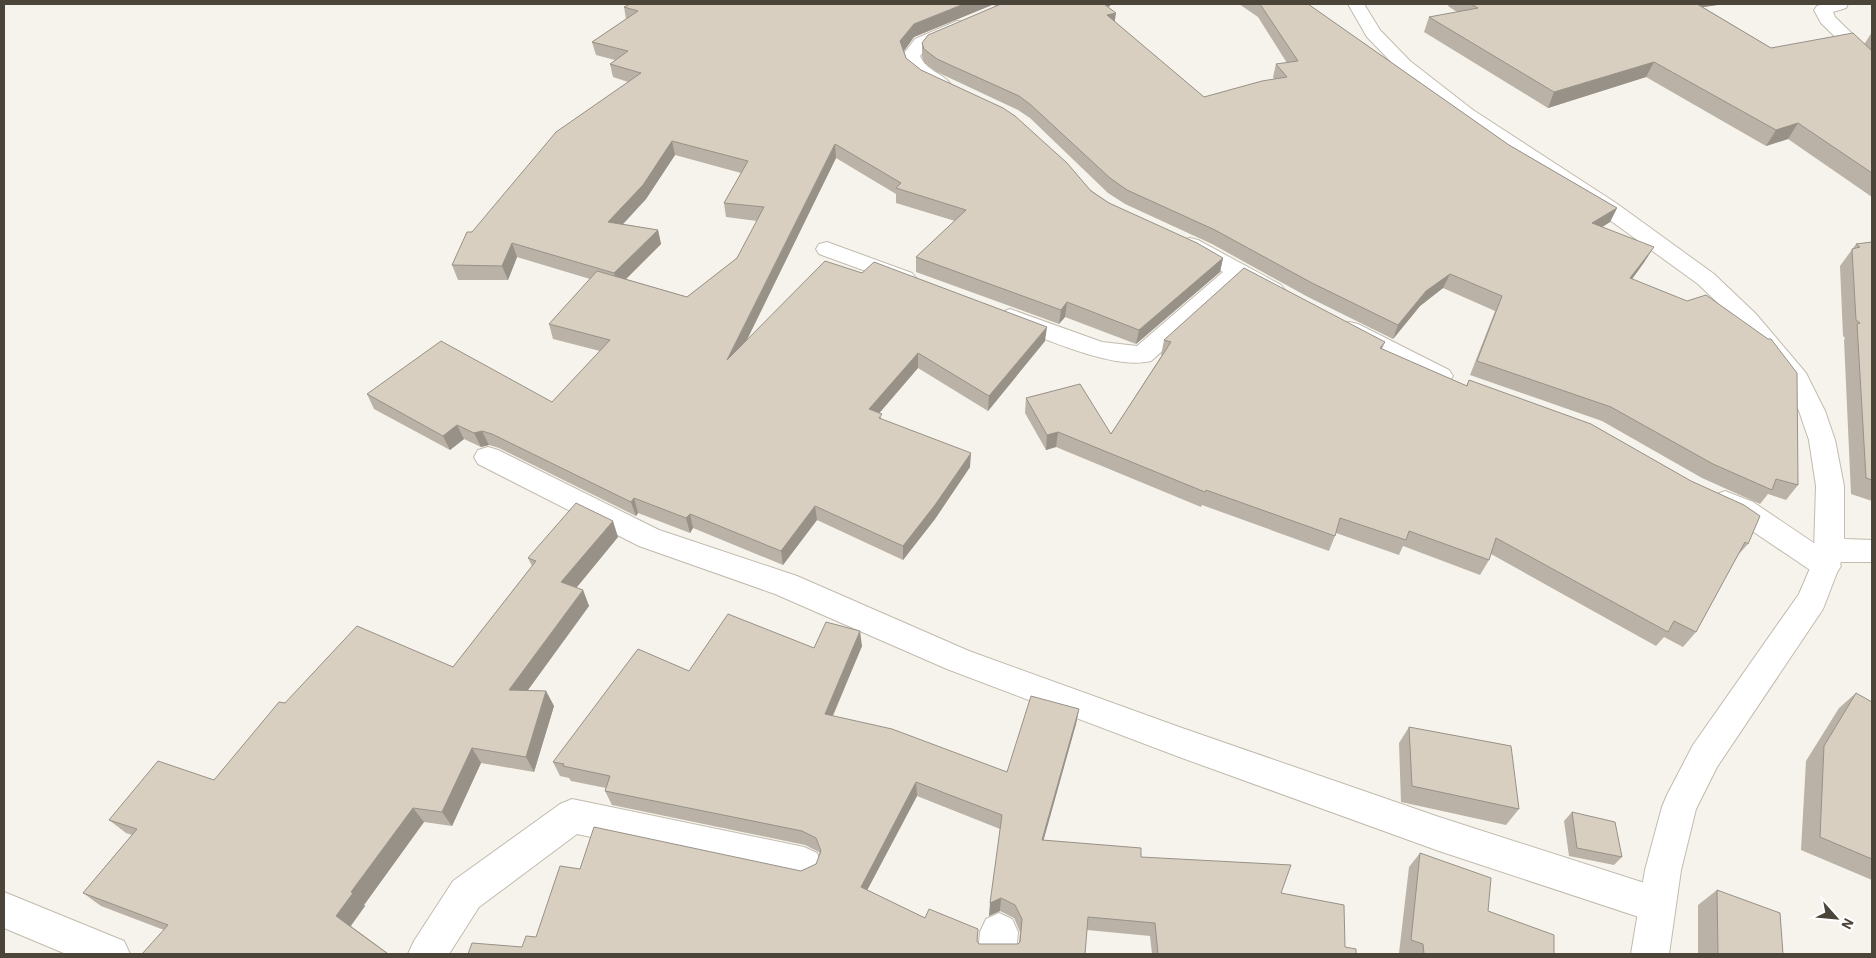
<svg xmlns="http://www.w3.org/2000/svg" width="1876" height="958" font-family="'IBM Plex Sans',sans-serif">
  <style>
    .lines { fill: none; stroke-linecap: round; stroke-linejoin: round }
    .minor-casing { stroke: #c2bbae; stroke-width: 2 }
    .tertiary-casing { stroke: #c2bbae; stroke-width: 2 }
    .minor { fill: #fff; fill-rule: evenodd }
    .tertiary { fill: #fff; fill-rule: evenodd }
    .wall { fill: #bab2a6; fill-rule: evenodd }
    .shaded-wall { fill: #979187 }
    .building { fill: #d8cfc1; stroke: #979187; fill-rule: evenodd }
  </style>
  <rect width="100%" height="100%" fill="#f6f3ec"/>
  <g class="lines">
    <defs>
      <path id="minor" d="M1824 4H1848L1846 8 1833 12 1835 17 1872 53V68L1866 67 1821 23 1814 10 1817 6Z
        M957 21 963 22 966 26 963 30 927 47 920 56C927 72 944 73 952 86L950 90C930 95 909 73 902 56L915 39Z
        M1190 238 1198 240 1281 285 1285 290 1281 295C1266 299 1253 289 1240 282L1151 361C1113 371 1039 336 1002 322L998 317 1002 312 1010 309 1102 342 1137 346 1223 272 1182 250 1179 245 1182 240Z
        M827 242 912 273 916 278 912 283 904 285 819 254 816 249 819 244Z
        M1349 322 1358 324 1449 370 1453 376 1449 382 1440 385 1431 382 1340 336 1337 330 1340 324Z
        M488 447 498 450 659 530 797 576 969 651 1182 728 1439 817 1657 887 1670 892 1675 905 1670 918 1657 923 1439 851 1182 758 947 669 775 594 639 546 478 464 474 457 478 450Z
        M1725 491 1753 502 1836 558 1841 566 1836 574 1826 578 1816 574 1733 518 1715 509 1711 502 1715 495Z
        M572 799 804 847 817 853 822 865 817 877 804 883 577 834 479 907 449 954H408L414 941 453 881 560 804Z
        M4 892 124 941 130 954H66L4 928Z
        M999 913 1012 919 1018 932 1016 954H978L980 932 986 919Z"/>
      <path id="tertiary" d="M1348 4H1364L1380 30 1410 61 1473 110 1616 203 1714 274 1756 314 1806 373 1825 411 1835 440 1844 486V539L1872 540V562H1841L1823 609 1717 767 1696 809 1681 870 1669 954H1631L1645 870 1662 807 1667 795 1693 745 1799 594 1811 566 1814 550 1816 486 1809 440 1799 411 1786 382 1740 324 1698 284 1600 213 1459 118 1398 69 1367 37Z"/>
    </defs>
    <!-- minor casing -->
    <use href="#minor" class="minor-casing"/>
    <!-- tertiary casing -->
    <use href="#tertiary" class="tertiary-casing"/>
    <!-- minor -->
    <use href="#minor" class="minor"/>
    <!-- tertiary -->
    <use href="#tertiary" class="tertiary"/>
  </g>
  <!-- wall -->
  <path class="wall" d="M630 4H1111L1110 6 1108 7 1115 22 1204 97 1274 79 1273 77 1276 64 1287 63 1258 17 1239 4H1308L1509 145 1617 208 1610 222 1602 227 1645 261 1632 279 1798 485 1786 500 1768 494 1760 504 1702 478 1602 421 1470 375 1495 311 1443 288 1420 306 1393 339 1308 297 1212 244 1125 204 1108 193 1030 118 1018 110 937 72 924 63 922 56V43L997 6 992 5 914 37 904 51 906 58 921 70 1109 203 1223 258 1220 272 1136 344 1065 317 1059 324 916 272V257L955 221 896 203V194L836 158 747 340 1045 341 988 411 918 368 879 413 882 420 970 467 935 519 903 560 817 520 783 565 693 528 690 533 638 513 636 516 499 448 489 445 481 447 464 439 450 450 374 409 367 394 552 402 600 351 553 339 549 324 590 279 517 257 508 280H458L452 265 472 232 628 82 613 77 610 64 615 60 596 55 592 42 626 19 624 7ZM675 155 741 173 724 203 726 217 757 221 737 258 687 297 626 279 661 244 658 230 623 224 646 199Z
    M1449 4H1724L1703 7 1771 48 1865 43 1872 32V197L1788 139 1766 146 1646 77 1548 108 1424 32 1429 17 1457 12 1448 6Z
    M1872 242V501L1851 494 1844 340 1845 338 1843 336 1840 266 1856 244Z
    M1164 340 1385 342 1382 349 1466 386 1469 380 1748 544 1738 555 1696 632 1683 647 1664 637 1656 646 1491 554 1489 560 1480 575 1403 546 1399 555 1336 533 1329 551 1202 505 1201 507 1056 447 1046 450 1025 413 1026 398 1111 434 1162 355H1161Z
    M618 537 576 588 583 590 589 606 528 690 546 691 554 706 534 772 481 763 452 826 424 822 364 905 365 906 351 926 389 954H142L164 930 101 906 83 893 132 835 126 833 109 820 214 780 285 703 453 667 532 566 528 558Z
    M862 646 833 716 1007 772 1079 709 1076 724 1043 840 1141 857 1281 893 1345 947 1356 954H1152L1150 936 1087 930 1085 954 522 947 536 937 580 869 801 871 816 864 820 855 819 852 805 845 612 805 605 791 606 788 571 781 569 778 560 776 553 762 689 671 814 648ZM917 796 1000 829 989 916 1000 911 1014 918 1020 932 1019 943 1018 944H979L977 942 925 918 867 890Z
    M1856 693 1872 702V880L1801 850 1806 761 1839 708Z
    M1409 727 1519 809 1506 825 1401 802 1399 743Z
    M1572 812 1622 857 1614 865 1569 856 1564 821Z
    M1420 853 1488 911 1554 954H1403L1399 953 1409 867Z
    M1717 890 1783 954H1698V905Z"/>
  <!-- shaded-wall -->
  <path class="shaded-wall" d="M964 4H992V5L914 37 901 55 900 41 914 24Z
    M1095 4H1111L1110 6 1094 10Z
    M1681 4H1724L1678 11Z
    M1116 13 1114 26 1107 15Z
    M1654 62 1646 77 1548 108 1554 92Z
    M1798 123 1788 139 1766 146 1776 130Z
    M672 141 675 155 646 199 612 236 608 222Z
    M835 144 836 158 730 374 727 360Z
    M1617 208 1610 222 1585 238 1592 223Z
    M658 230 661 244 618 287 614 273Z
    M512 243 517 257 508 280 502 266Z
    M1654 247 1645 261 1622 293 1630 278Z
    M1223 258 1220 272 1136 344 1139 330Z
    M1450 274 1443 288 1420 306 1393 339 1398 325 1426 291Z
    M1067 302 1065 317 1059 324 1061 310Z
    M1047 327 1045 341 988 411 989 396Z
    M918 353V368L870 424 869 409Z
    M457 425 464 439 450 450 443 436Z
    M482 431 489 445 481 447 474 433Z
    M1058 432 1056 447 1046 450 1047 435Z
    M971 453 970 467 935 519 903 560V546Z
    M634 498 638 513 636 516 631 502Z
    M815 506 817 520 783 565 781 551Z
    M690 514 693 528 690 533 686 518Z
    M613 521 618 537 568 598 561 582Z
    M583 590 589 606 517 705 509 690Z
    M860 631 862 646 827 729 825 714Z
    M546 691 554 706 534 772 526 757Z
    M1079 709 1076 724 1040 853 1042 840Z
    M472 748 481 763 452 826 442 812Z
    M916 782 917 796 862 900 861 887Z
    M413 808 424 822 364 905 365 906 349 928 336 916 351 892Z
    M1001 898 1000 911 989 916 990 903Z"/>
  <!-- building -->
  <path class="building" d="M630 4H964L914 24 900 41 906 58 921 70 1003 108 1015 116 1067 163 1091 191 1109 203 1197 243 1223 258 1139 330 1067 302 1061 310 916 257 966 210 896 188 901 183 835 144 727 360 825 261 862 273 874 262 1047 327 989 396 918 353 869 409 882 414 879 418 971 453 935 505 903 546 815 506 781 551 690 514 686 518 634 498 631 502 492 434 482 431 474 433 457 425 443 436 367 394 441 341 552 402 610 340 549 324 597 271 687 297 737 258 764 207 724 203 748 161 672 141 643 185 608 222 658 230 614 273 512 243 502 266 452 265 467 232H472L556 132 641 73 610 64 628 51 592 42 638 11 624 7Z
    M1001 4H1104L1116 13 1107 15 1204 97 1262 81 1287 77 1276 64 1298 61 1260 4H1308L1509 145 1617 208 1592 223 1654 247 1630 278 1687 301 1706 295 1768 339H1771L1797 373 1798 485 1776 479 1772 490 1713 464 1611 407 1477 361 1502 296 1450 274 1426 291 1398 325 1312 283 1215 230 1127 190 1110 178 1031 105 1019 96 937 59 924 49 922 43 928 35Z
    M1471 4H1697L1771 48 1853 33 1872 51V173L1798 123 1776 130 1654 62 1554 92 1429 17 1478 8Z
    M1872 242V480L1866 478 1857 324 1860 323 1856 320 1852 249 1860 247 1856 244Z
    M1244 268 1385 342 1380 348 1467 386 1469 380 1591 424 1691 481 1744 505 1760 516 1748 544 1745 542 1696 632 1674 621 1668 632 1496 538 1489 560 1409 531 1406 540 1340 518 1335 536 1206 490 1205 492 1058 432 1047 435 1026 398 1080 384 1111 434 1171 342 1164 340Z
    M576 503 613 521 561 582 583 590 509 690 546 691 526 757 472 748 442 812 413 808 351 892 353 893 336 916 388 954H142L168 925 83 893 137 829 109 820 158 761 214 780 279 702 285 703 357 626 453 667 536 561 528 558Z
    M728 614 814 648 826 622 860 631 825 714 892 729 1007 772 1031 696 1079 709 1042 840 1141 848V857L1291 865 1281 893 1344 905 1345 947 1356 949V954H1158L1155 923 1088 917 1085 954H468L472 943 522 947 526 936 536 937 560 866 580 869 594 827 801 871 816 864 821 851 816 838 802 831 605 791 610 776 563 766 564 764 553 762 638 649 689 671ZM916 782 1002 815 990 903 1001 898 1015 905 1022 919 1020 942 1018 944H979L977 941 978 929 929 909 925 918 861 887Z
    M1856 693 1872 702V859L1820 837 1824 746Z
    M1409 727 1511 746 1519 809 1412 786Z
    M1572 812 1615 822 1622 857 1577 848Z
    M1420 853 1491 878 1488 911 1554 935V954H1424L1423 944 1411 940Z
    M1717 890 1780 913 1783 954H1718Z"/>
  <!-- border -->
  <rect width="1876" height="958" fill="none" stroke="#4b4439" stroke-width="10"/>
  <!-- north arrow -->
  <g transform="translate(1836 918) rotate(117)" stroke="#ffffff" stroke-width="4" paint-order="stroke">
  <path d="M0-4L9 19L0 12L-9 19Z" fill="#4b4439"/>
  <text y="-8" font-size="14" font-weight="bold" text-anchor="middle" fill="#4b4439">N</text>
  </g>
</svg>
